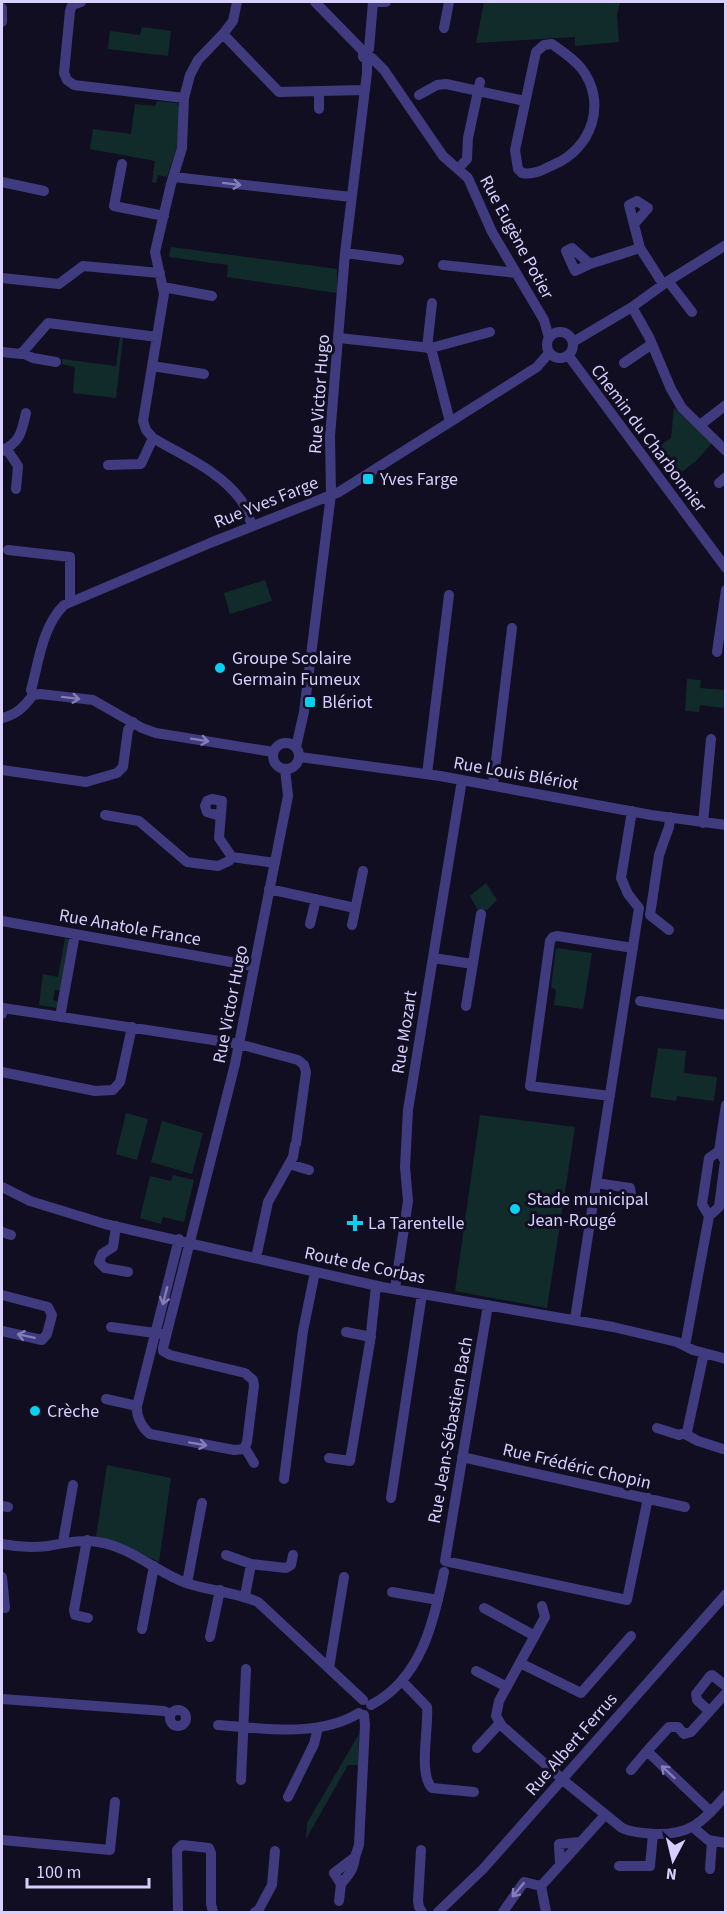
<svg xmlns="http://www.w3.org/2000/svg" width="727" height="1914" font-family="'Source Sans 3',sans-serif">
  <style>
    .green { fill: #112b2b }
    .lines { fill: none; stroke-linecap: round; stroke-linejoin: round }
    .minor { stroke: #403a7f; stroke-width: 10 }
    .oneway { stroke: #847db8 }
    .poi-dot { fill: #07d0f2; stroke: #120e21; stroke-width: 2 }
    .labels { text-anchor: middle; stroke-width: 6; stroke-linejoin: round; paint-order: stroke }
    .street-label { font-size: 18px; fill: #d7cffe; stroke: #120e21 }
    .poi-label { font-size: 18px; fill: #d7cffe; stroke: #120e21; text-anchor: start }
  </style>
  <rect width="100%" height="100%" fill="#120e21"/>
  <!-- green -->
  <path class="green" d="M484 2H620L617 15 619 42 575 46V37L476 43Z
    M142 27 171 31 168 56 108 49 110 31 140 35Z
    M157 101 177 103C188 121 173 158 167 177L158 175 156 183 152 182 155 161 90 149 93 129 131 134 135 104 155 106Z
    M171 247 337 269V293L227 277 228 265 169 257Z
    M120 337 123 338 116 398 73 393 75 367 62 364V359L116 366Z
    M674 408 712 443 697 460 674 478 653 451 671 438Z
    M265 580 272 601 230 614 224 593Z
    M687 679 701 680 700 688 725 690V708L700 705 699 712 685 711Z
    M486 883 497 900 487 910 477 909 470 896Z
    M65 938 68 939 70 945 61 990H55L53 1000 59 1002 57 1008 39 1005 43 974 58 977Z
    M556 948 592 953 583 1009 554 1005 556 990 551 987Z
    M658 1048 686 1051 684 1073 717 1077 714 1101 677 1096 676 1101 650 1097Z
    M126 1113 148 1119 137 1160 116 1154Z
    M480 1115 575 1127 547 1308 455 1291Z
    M162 1121 203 1133 192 1174 151 1162Z
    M173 1175 194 1180 184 1222 163 1217 161 1224 140 1218 150 1176 171 1181Z
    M107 1465 171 1478 159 1562 117 1542 96 1537Z
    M359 1734 358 1765H348L306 1839 307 1823Z"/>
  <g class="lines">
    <!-- minor -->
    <path class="minor" d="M81 2 72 5 70 11 64 73 67 80 74 85 184 98
      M237 2 233 21 223 34 198 60 190 75 184 98 182 148 171 184 155 252 164 294 143 421 146 430 153 438C183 456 220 471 241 500 246 507 249 517 252 526
      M315 2 363 51V57L367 60
      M373 2H386
      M2 8V22
      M444 28 449 2
      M223 34 279 92 364 90
      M552 44C562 51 573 58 581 68 608 102 592 149 553 165 543 170 534 175 522 173L518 169 515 150 536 52 544 45Z
      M369 49 373 2
      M372 58 384 70 443 156 468 178 492 232 544 320 549 338
      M319 91V109
      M419 95 437 85 446 84 525 101
      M122 164 114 206 164 216
      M458 169 467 159 468 138 480 82
      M174 177 351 197
      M2 182 44 191
      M635 223 648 208 637 201 629 205 640 248
      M345 253 399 260
      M590 264 575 271 566 251 572 248 590 264 640 248 663 284
      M443 265 516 273
      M2 278 59 284 83 266 160 273
      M668 281 692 312
      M163 287 212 296
      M632 307 649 337 671 389 682 408 726 451
      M547 345a13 13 0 1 1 26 0a13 13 0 1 1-26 0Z
      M339 338 431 348 450 422
      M573 342 632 307 668 281 726 245
      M427 348 432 303
      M431 348 490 332
      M2 352 21 354 48 323 157 337
      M22 353 33 358 56 362
      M568 355 726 568
      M624 363 652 344
      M152 366 204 374
      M700 425 726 405
      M6 448 18 466 16 489
      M2 451C21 441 21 433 26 413
      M108 465 141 464 153 438
      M719 483 726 477
      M8 550 70 557V602
      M717 652 726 590
      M33 695 31 690C39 661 42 627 64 605L210 543 339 492 537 367 549 353
      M2 718C16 715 24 707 33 695L40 694 93 700 142 728 156 733 273 752
      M273 756a13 13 0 1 1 26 0a13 13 0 1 1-26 0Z
      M296 747 304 712 331 494 330 436 345 253 367 73V60
      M300 757 440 776 651 815 726 825
      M2 770 86 782 117 773 123 767 128 730 133 722
      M427 774 449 595
      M493 785 512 628
      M105 815 139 821 187 862 218 866 229 861 232 857 219 838 222 801 212 799 207 801 205 806 207 812 220 816
      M703 823 711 739
      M232 857 275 863
      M269 889 355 908
      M2 921 253 966
      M310 924 316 899
      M352 925 363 871
      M669 930 650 915 659 855 669 827 670 817
      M433 958 473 964
      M640 1001 726 1015
      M466 1006 481 914
      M2 1014 3 1008 239 1044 298 1060 304 1065 306 1072 296 1144
      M60 1017 75 934
      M2 1072 95 1091 113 1090 120 1082 132 1027
      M610 1096 530 1086 550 941 553 937 557 936 633 948
      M289 1164 309 1170
      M596 1183 630 1188 631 1194
      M2 1187 30 1201 105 1224 382 1287 613 1327 677 1342 693 1350 726 1359
      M709 1216 702 1204 709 1158 719 1151
      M116 1226 113 1247 102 1254 99 1262 105 1268 128 1272
      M2 1232 11 1235
      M179 1239 137 1406C136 1416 142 1428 150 1434L234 1450 244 1449 247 1442 254 1386 253 1380 245 1373 170 1355 163 1351V1348L235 1064 288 796 285 769
      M256 1258 268 1202 293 1157 295 1145
      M395 1289 408 1201 405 1167 408 1110 462 780
      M2 1295 48 1307 52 1315 47 1334 42 1340 2 1331
      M488 1305 445 1561 627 1600 648 1498
      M575 1319 639 908 628 894 621 878 632 811
      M111 1327 162 1334
      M346 1332 371 1337
      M685 1346 709 1216 719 1207 725 1161 719 1151 726 1105
      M106 1399 137 1406
      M657 1428 679 1435 687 1432 704 1353
      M685 1434 698 1441 723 1449
      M245 1448 254 1463
      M462 1457 685 1507
      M329 1458 350 1461 370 1342 376 1286
      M284 1479 303 1331 315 1272
      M391 1498 422 1294
      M2 1506 8 1507
      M87 1540 74 1610 75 1615 88 1618
      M63 1542 73 1485
      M2 1544C17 1547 32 1548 48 1546 65 1543 81 1539 98 1542 131 1547 156 1572 186 1583 210 1591 235 1592 258 1602L363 1700
      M226 1555 251 1564 286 1568 291 1565 293 1555
      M2 1577 5 1608
      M187 1583 202 1503
      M392 1592 438 1600
      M245 1596 251 1564
      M542 1606 545 1617 499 1701 496 1716 502 1726 569 1785 622 1828C633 1833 643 1833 654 1834 692 1835 702 1822 726 1795
      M484 1608 535 1636
      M142 1629 154 1566
      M210 1637 220 1590
      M520 1663 581 1693 631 1636
      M329 1668 344 1577
      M476 1671 507 1687
      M402 1681 427 1707C429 1728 418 1774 432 1788L474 1792
      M2 1699 164 1711 171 1714
      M371 1705C421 1679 434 1622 444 1572
      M170 1718a8 8 0 1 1 16 0a8 8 0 1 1-16 0Z
      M709 1711 697 1700 696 1694 710 1676 712 1675 726 1686
      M218 1725C263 1728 318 1738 359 1713
      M477 1748 500 1723
      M631 1770 647 1751
      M241 1780 246 1669
      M288 1797 314 1744 318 1728
      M711 1812 647 1751 669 1727H678L684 1734 691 1732 726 1693
      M694 1828 708 1840 726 1843
      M2 1840 110 1850 115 1802
      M421 1850 418 1901 419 1907 422 1912
      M560 1865 559 1844 580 1842
      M619 1866H650L653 1834
      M710 1869 712 1842
      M341 1884C348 1876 354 1869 355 1857
      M541 1886 605 1815
      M541 1886 546 1912
      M339 1901 341 1884 334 1873 355 1857 359 1845 365 1725 364 1715
      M178 1912 177 1850 182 1845 209 1848 211 1853V1904L213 1912
      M255 1912 258 1911 272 1885 275 1851
      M438 1912 483 1869 726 1594
      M503 1912 524 1882 541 1886"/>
  </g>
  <!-- one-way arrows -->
  <defs><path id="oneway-shaft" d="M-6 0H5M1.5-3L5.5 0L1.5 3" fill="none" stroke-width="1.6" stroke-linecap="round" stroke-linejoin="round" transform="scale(1.5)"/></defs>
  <g class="oneway">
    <use href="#oneway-shaft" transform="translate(232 184) rotate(7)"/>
    <use href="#oneway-shaft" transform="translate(71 698) rotate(7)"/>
    <use href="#oneway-shaft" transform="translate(200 740) rotate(9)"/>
    <use href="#oneway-shaft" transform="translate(165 1296) rotate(104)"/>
    <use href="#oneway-shaft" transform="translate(26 1336) rotate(-168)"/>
    <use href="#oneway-shaft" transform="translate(198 1444) rotate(10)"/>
    <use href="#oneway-shaft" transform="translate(668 1772) rotate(-137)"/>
    <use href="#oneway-shaft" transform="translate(518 1890) rotate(130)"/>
  </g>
  <!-- markers -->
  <g class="poi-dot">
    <rect x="362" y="473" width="12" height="12" rx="3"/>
    <circle cx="220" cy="668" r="6"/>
    <rect x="304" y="696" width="12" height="12" rx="3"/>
    <circle cx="515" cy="1209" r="6"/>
    <path d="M352 1214h6v6h6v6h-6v6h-6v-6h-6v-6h6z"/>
    <circle cx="35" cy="1411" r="6"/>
  </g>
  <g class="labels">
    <!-- street labels -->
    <g class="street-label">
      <text transform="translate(517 237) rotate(62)" y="6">Rue Eugène Potier</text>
      <text transform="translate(319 394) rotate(-86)" y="6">Rue Victor Hugo</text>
      <text transform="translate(649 438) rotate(53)" y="6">Chemin du Charbonnier</text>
      <text transform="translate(266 502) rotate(-22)" y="6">Rue Yves Farge</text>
      <text transform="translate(516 773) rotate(10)" y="6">Rue Louis Blériot</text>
      <text transform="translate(130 927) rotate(10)" y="6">Rue Anatole France</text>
      <text transform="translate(230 1004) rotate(-79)" y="6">Rue Victor Hugo</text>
      <text transform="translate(404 1032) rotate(-81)" y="6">Rue Mozart</text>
      <text transform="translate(365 1265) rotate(12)" y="6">Route de Corbas</text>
      <text transform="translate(450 1430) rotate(-80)" y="6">Rue Jean-Sébastien Bach</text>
      <text transform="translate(577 1466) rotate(13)" y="6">Rue Frédéric Chopin</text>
      <text transform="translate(571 1744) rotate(-49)" y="6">Rue Albert Ferrus</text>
    </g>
    <!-- poi labels -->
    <g class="poi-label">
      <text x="380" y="485">Yves Farge</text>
      <text x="232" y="664">Groupe Scolaire<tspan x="232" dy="21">Germain Fumeux</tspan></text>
      <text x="322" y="708">Blériot</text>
      <text x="527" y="1205">Stade municipal<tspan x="527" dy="21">Jean-Rougé</tspan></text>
      <text x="368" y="1229">La Tarentelle</text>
      <text x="47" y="1417">Crèche</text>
    </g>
  </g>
  <!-- border -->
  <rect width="727" height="1914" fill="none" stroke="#d7cffe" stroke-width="6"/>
  <!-- north arrow -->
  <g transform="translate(673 1860) rotate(187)" stroke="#120e21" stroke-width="4.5" paint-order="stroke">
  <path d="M0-4.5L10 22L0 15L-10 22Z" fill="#d7cffe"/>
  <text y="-9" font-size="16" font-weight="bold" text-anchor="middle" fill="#d7cffe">N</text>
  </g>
  <!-- scale -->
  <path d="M27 1878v9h122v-9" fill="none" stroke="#d7cffe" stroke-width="3"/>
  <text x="36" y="1878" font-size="18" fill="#d7cffe" stroke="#120e21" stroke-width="4.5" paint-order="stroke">100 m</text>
</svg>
